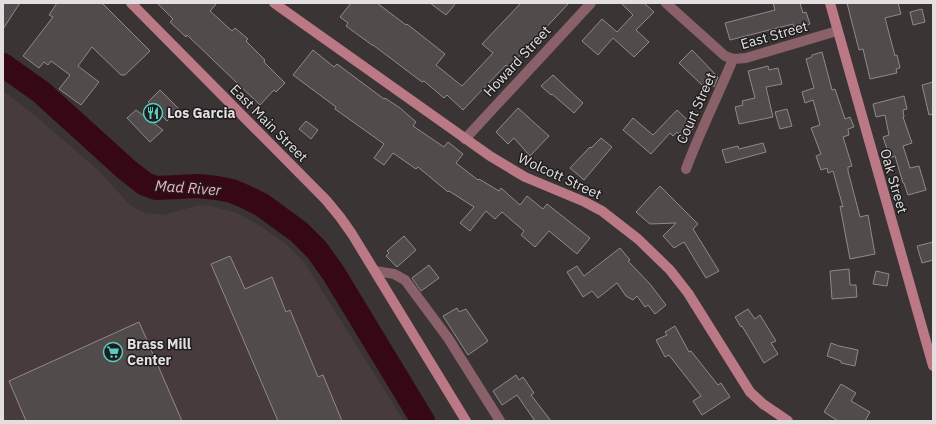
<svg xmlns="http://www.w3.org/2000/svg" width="936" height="424" font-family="'IBM Plex Sans',sans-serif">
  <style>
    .built { fill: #483b3d }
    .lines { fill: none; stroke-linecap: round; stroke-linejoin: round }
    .river { stroke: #360815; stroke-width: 24 }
    .building { fill: #514b4c; stroke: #91898a }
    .street { stroke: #8b6169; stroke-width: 10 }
    .secondary { stroke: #ba7984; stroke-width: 10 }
    .labels { text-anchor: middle; stroke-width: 3; stroke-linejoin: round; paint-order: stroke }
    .street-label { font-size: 14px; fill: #e3dfe0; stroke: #1f1d1d }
    .poi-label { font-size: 14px; font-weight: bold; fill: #e3dfe0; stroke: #1f1d1d; text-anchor: start }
    .water-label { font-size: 15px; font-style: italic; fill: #fcafbc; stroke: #1f1d1d }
  </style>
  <rect width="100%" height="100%" fill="#3a3435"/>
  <!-- built -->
  <path class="built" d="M3 91 39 119 98 170 131 206 145 213 163 215 196 206 207 205 237 213 257 224 285 243 304 262 404 421H3Z"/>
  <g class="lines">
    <!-- river -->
    <path class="river" d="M3 65 41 92 127 170 145 184 156 188 198 186 217 188 232 191 246 197 262 205 299 232 317 250 334 274 423 421"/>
  </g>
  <!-- building -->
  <path class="building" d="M3 3H20L3 29Z
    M57 3H102L150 51 125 75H121L92 47 78 66 99 82 81 105 59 89 70 75 51 61 48 65 44 62 39 68 23 56 53 17 49 15Z
    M157 3H217L210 11 232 31 235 28 248 39 246 41 265 60 264 62 285 83 276 92 274 90 260 105 187 35 186 37 170 22 173 19Z
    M351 3H377L406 25 407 24 445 54 436 65 462 86 493 53 482 44 521 3H569L509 67 506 65 463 110 447 95 444 98 424 81 422 82 373 45H372L346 26 348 23 340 17Z
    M430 3H456L446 15Z
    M621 3H644L654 12 636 30 649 42 634 57 613 38 598 55 582 41 602 19 617 32 633 15Z
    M773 3H800L803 13 806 12 810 24 795 29 793 24 730 40 725 23 775 10Z
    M847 3H898L901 14 885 18 895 56 897 55 900 68 896 69 897 73 870 79 863 49 859 50Z
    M922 9 925 22 913 25 910 12Z
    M313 50 334 67 337 64 384 99 385 98 400 108 416 122 413 126 444 147 448 142 463 154 456 163 478 180 479 179 499 191 501 188 520 205 527 196 543 209 547 204 590 238 577 254 549 231 535 247 521 235 524 231 502 212 495 219 486 211 470 231 460 223 474 207 449 191 448 192 418 167 416 169 393 153 384 165 374 158 384 144 335 109 336 107 293 75Z
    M692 50 718 77 714 87 709 82 704 87 679 63Z
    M822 52 832 90 835 89 845 119 850 117 854 127 848 129 849 135 843 137 852 166 848 167V171L860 217 868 215 875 254 850 259 840 206 843 207 833 171 828 173 827 168 821 170 816 156 821 154 811 128 820 125 813 100 805 103 802 92 814 88 806 59 812 57V55Z
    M768 66 769 70 778 68 782 84 766 87 773 117 739 124 735 107 743 105 742 101 755 98 748 71Z
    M553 75 583 103 574 113 552 94 551 95 541 86Z
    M933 82V114L929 115 922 85Z
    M160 90 179 109 167 121 148 102Z
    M904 96 907 109 903 110 904 117H903L912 143 903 146 910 168 919 166 926 190 908 195 904 183H903L895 156 890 158 883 137 889 135 885 115 876 117 873 104Z
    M518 108 549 136 530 156 514 138 508 144 496 132Z
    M787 109 792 126 780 129 775 112Z
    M136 110 163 130 150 142 127 118Z
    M677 110 695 127 683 139 677 132 673 136 670 133 651 154 623 130 633 118 653 135Z
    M306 121 318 130 311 139 299 129Z
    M601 138 612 147 584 180 570 168 590 147 591 148Z
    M763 143 766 152 726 163 722 150 738 146 739 149Z
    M660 186 698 224 693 229 719 271 706 278 684 242 674 248 663 236 676 223 650 224 636 212Z
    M404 236 416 250 397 267 386 256 389 253 387 251Z
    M933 242V260L922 263 917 246Z
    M620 248 630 260 628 261 650 284 666 305 655 314 648 305 645 307 637 296 633 300 626 296 617 283 598 298 592 291 583 297 567 272 577 266 584 276Z
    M230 256 245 289 272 277 286 312 290 310 318 377 323 375 342 421H278L211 264Z
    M429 265 439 278 421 291 412 278Z
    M849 269 850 285H856L857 297 832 299 830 271Z
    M876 271 889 274 887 286 873 284Z
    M457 308 459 312 466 309 488 341 468 355 443 316Z
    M748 309 755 319 760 315 776 341 771 343 778 354 764 363 742 326 741 327 735 317Z
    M139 322 182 421H26L9 381Z
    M675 326 689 352 691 351 718 385 721 383 730 397 702 415 693 401 701 396 669 355 665 357 656 340 667 335 665 332Z
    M831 343 839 346 858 350 855 366 841 363V361L827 356Z
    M516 375 519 380 523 377 534 393 531 395 551 421H535L517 395 502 405 493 391Z
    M841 384 856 393 851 401 870 412 865 421H838L824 412Z"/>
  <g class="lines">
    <!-- street -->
    <path class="street" d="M666 3 725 56 733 59 746 58 837 31
      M465 139 591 3
      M686 169C700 131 718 96 733 59
      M375 271 394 274 405 280 448 338 500 421"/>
    <!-- secondary -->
    <path class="secondary" d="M131 3 326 200 340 217 352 234 466 421
      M274 3 490 156 525 177 585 202 602 211 638 239 670 270 688 293 750 392 763 404 788 421
      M830 3 933 366"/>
  </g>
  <!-- icons -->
  <defs>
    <symbol id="restaurant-ring" viewBox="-11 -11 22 22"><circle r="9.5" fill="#1f1d1d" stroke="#56cec4" stroke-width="1.5"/><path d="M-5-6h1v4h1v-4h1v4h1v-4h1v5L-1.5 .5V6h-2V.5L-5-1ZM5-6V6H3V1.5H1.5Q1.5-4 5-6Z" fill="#56cec4"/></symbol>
    <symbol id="supermarket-ring" viewBox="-11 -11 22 22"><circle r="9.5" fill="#1f1d1d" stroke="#56cec4" stroke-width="1.5"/><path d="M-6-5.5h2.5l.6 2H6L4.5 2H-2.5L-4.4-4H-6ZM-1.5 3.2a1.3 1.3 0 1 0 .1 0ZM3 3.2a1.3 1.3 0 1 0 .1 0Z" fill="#56cec4"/></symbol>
  </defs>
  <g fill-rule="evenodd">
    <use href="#restaurant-ring" x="142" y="102" width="22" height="22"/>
    <use href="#supermarket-ring" x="102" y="341" width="22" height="22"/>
  </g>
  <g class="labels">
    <!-- street labels -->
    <g class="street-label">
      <text transform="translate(774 35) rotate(-16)" y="5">East Street</text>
      <text transform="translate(517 61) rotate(-47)" y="5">Howard Street</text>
      <text transform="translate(696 108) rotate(-66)" y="5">Court Street</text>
      <text transform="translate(269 123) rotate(45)" y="5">East Main Street</text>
      <text transform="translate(560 176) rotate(25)" y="5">Wolcott Street</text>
      <text transform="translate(894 181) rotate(74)" y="5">Oak Street</text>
    </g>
    <!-- poi labels -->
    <g class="poi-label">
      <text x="167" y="118">Los Garcia</text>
      <text x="127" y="349">Brass Mill<tspan x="127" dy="16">Center</tspan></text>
    </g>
    <!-- water labels -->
    <g class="water-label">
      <text transform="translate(188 188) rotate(4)" y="5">Mad River</text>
    </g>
  </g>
  <!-- border -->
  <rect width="936" height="424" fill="none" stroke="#e3dfe0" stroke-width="8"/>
</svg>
